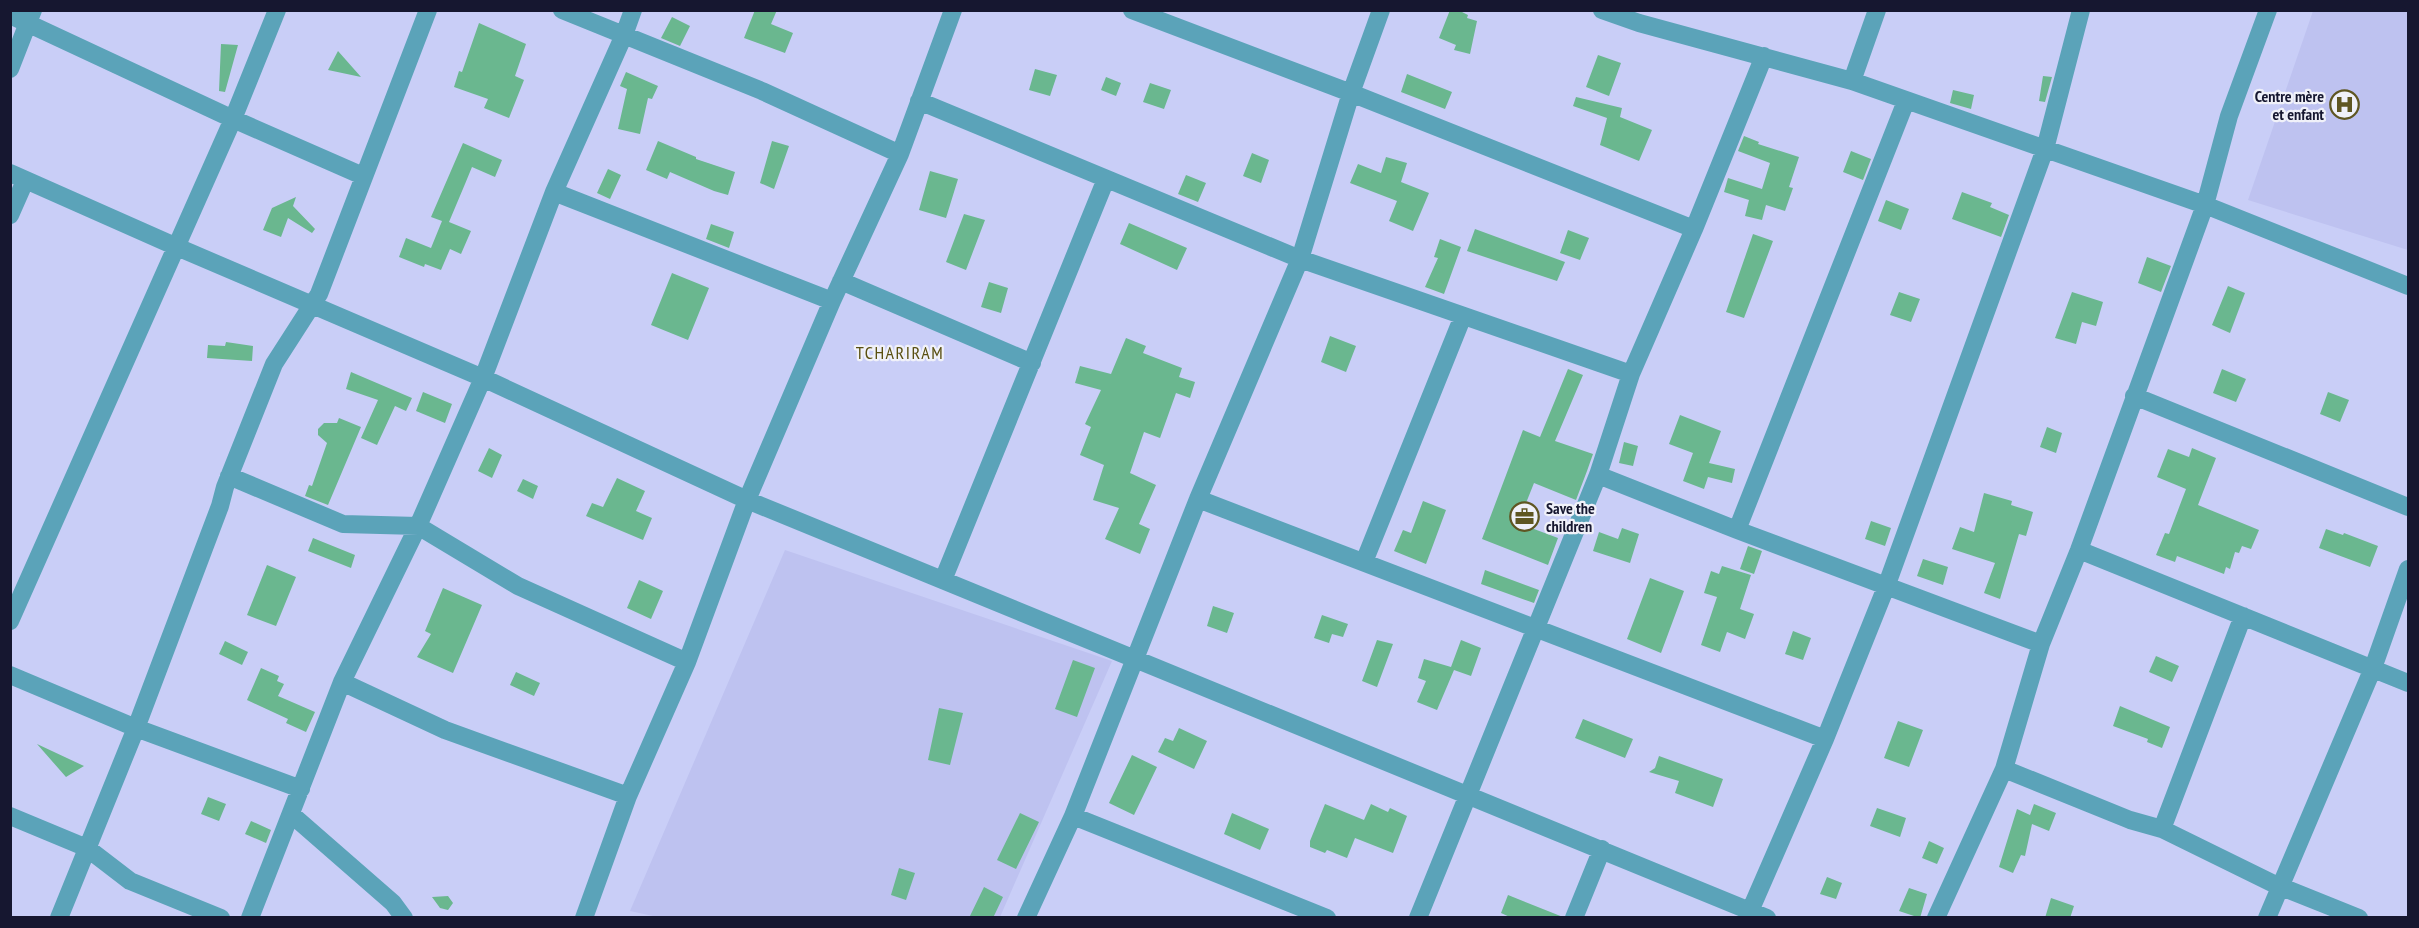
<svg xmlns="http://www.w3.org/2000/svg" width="2419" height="928" font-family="'PT Sans Narrow',sans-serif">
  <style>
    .built { fill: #bec2f0 }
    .building { fill: #6ab78f }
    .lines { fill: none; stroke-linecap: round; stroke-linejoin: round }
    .street { stroke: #5ba3b9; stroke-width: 18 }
    .labels { text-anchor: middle; stroke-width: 4.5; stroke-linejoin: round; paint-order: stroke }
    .poi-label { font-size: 16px; font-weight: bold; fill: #161730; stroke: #f0f1f9; text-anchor: end }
    .neighbourhood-label { font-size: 18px; letter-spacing: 1.5px; fill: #594f10; stroke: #f0f1f9 }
  </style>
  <rect width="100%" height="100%" fill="#c9cef7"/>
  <!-- built -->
  <path class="built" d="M2313 11H2408V250L2248 200Z
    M785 550 1112 661 1000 917 662 918 630 911Z"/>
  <!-- building -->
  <path class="building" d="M755 10H777L771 24 793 33 785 53 744 38Z
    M1450 10H1458L1468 15 1467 18 1477 21 1470 54 1454 50 1456 45 1439 38Z
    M672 17 690 26 680 46 661 38Z
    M479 23 526 44 515 76 524 80 509 118 484 108 488 99 454 87 459 71 462 72Z
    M221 44 238 45 225 92 219 91Z
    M338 51 361 77 328 70Z
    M1598 55 1621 63 1609 96 1586 87Z
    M1035 69 1057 75 1050 96 1029 90Z
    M626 72 658 86 652 99 648 98 640 134 618 129 627 89 620 86Z
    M1407 74 1452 92 1445 109 1401 92Z
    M2043 76 2052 77 2045 102 2039 101Z
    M1106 77 1121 83 1116 96 1101 90Z
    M1150 83 1171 90 1164 109 1143 102Z
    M1953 90 1974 95 1971 109 1950 103Z
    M1576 97 1622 108 1620 117 1652 130 1639 161 1600 145 1607 118 1573 106Z
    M1744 136 1759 142 1758 144 1799 157 1789 187 1793 188 1785 211 1766 205 1762 220 1745 216 1749 200 1724 192 1728 178 1762 189 1770 163 1738 151Z
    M658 141 696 157V159L735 172 728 195 714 191 670 172 667 179 646 170Z
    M772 141 789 146 774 189 760 183Z
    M463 143 502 160 495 177 472 167 465 184 449 222 471 231 461 254 450 249 441 270 425 264 424 267 399 257 406 238 431 248 442 221 431 217Z
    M1851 151 1871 159 1863 180 1843 172Z
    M1252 153 1269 160 1261 183 1243 176Z
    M1386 157 1407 163 1401 182 1429 193 1413 231 1389 221 1397 201 1350 183 1358 164 1381 173Z
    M608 169 621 175 610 199 597 193Z
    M930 171 958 179 946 218 919 210Z
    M1186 175 1206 183 1198 202 1178 194Z
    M1962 192 1992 203 1990 207 2009 215 2001 237 1952 219Z
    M296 197 293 206 315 229 312 233 288 218 281 237 263 230 272 208Z
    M1886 200 1909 209 1901 230 1878 221Z
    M964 214 985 220 966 270 946 262Z
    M1129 223 1187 248 1177 270 1120 244Z
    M711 224 734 232 729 248 706 239Z
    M1475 229 1565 262 1557 281 1467 251Z
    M1568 230 1589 238 1580 260 1560 253Z
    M1753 234 1773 241 1744 318 1726 312Z
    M1440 239 1461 247 1444 294 1425 287 1438 258 1434 257Z
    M2147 257 2171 266 2161 292 2138 283Z
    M672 273 709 288 688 340 651 325Z
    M989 282 1008 288 1001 313 981 307Z
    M2228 286 2245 293 2230 333 2212 325Z
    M1899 292 1920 299 1911 322 1890 315Z
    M2072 292 2103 302 2096 326 2082 322 2076 344 2055 338Z
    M1330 336 1356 346 1346 372 1321 362Z
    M1126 338 1146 346 1143 353 1182 368 1179 377 1195 382 1190 398 1176 393 1160 438 1144 432 1130 473 1156 485 1139 524 1150 529 1140 554 1105 539 1119 508 1093 500 1104 465 1080 455 1091 427 1085 424 1101 390 1075 383 1080 366 1111 374Z
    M226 342 253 346 252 361 207 358 208 345 225 346Z
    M1568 369 1583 375 1555 441 1593 454 1587 471 1576 500 1534 483 1518 523 1558 538 1548 565 1482 539 1523 430 1540 437Z
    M2222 369 2246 379 2236 402 2213 393Z
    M351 372 412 398 406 411 395 406 377 445 361 438 378 400 346 389Z
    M423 392 452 404 445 423 416 411Z
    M2328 392 2349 400 2340 422 2320 414Z
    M1680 415 1721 431 1709 463 1735 469 1732 483 1708 477 1704 489 1683 481 1693 453 1669 444Z
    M339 418 361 427 328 505 305 496 309 485 312 486 327 443 318 435V429L324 423H337Z
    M2047 427 2062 433 2056 453 2040 447Z
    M1624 442 1638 446 1633 466 1619 463Z
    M489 448 502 455 492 478 478 471Z
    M2192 448 2216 458 2198 505 2259 530 2251 549 2242 546 2239 553 2235 552 2230 569 2226 567 2224 574 2177 556 2175 562 2156 555 2165 533 2169 534 2186 489 2157 477 2168 449 2189 457Z
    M617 478 645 491 636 511 652 518 643 540 586 516 592 503 603 507Z
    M523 479 538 486 533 499 517 491Z
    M1984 493 2012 501 2011 505 2033 512 2026 536 2019 534 2000 599 1984 593 1995 563 1952 549 1960 527 1974 532Z
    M1423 501 1446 510 1426 564 1394 551 1403 530 1411 533Z
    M1871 521 1891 528 1885 546 1865 539Z
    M1622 528 1639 534 1630 563 1593 551 1599 532 1618 539Z
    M2326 529 2343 535 2344 533 2378 546 2370 567 2319 548Z
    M313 538 355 555 351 568 308 551Z
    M1748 546 1762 551 1754 574 1740 569Z
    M1923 559 1948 567 1943 585 1917 576Z
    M267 565 296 577 276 626 247 615Z
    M1722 566 1751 575 1740 609 1754 614 1745 639 1727 632 1720 652 1701 645 1717 597 1704 593 1711 571 1719 574Z
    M1485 570 1539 590 1534 603 1481 584Z
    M1650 578 1684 591 1661 653 1627 639Z
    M639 580 663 591 651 619 627 608Z
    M443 588 482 605 453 673 417 657 431 634 425 631Z
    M1213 606 1234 613 1227 633 1207 626Z
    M1322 615 1348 624 1343 637 1332 634 1329 643 1314 638Z
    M1793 631 1811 638 1803 660 1785 654Z
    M1377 640 1393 644 1377 687 1362 681Z
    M1461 640 1481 648 1471 676 1454 670 1437 710 1417 702 1426 681 1418 678 1424 659 1451 667Z
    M225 641 248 652 242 665 219 654Z
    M2156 656 2179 666 2172 682 2149 672Z
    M1073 660 1095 668 1077 717 1055 709Z
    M261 668 279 676 277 681 284 684 278 696 315 712 306 732 286 723 288 719 247 700Z
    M516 672 540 683 534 696 510 685Z
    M2120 706 2170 727 2162 748 2147 742 2148 739 2113 726Z
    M939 708 963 713 950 765 928 760Z
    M1583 719 1633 739 1625 758 1575 738Z
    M1898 721 1923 730 1909 767 1884 758Z
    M1179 728 1207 741 1194 769 1158 752 1165 738 1173 741Z
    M37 744 84 766 66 777Z
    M1132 755 1157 767 1134 815 1109 803Z
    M1659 756 1723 779 1713 807 1675 793 1679 781 1649 772 1655 768Z
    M208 797 226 804 219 821 201 814Z
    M1325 804 1364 820 1371 804 1388 812 1390 808 1407 816 1393 853 1355 838 1347 858 1327 850 1325 853 1310 847V841Z
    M2034 804 2056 813 2049 831 2032 824 2025 856 2021 855 2013 873 1999 867 2017 809 2030 815Z
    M1877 808 1906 818 1900 837 1870 826Z
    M1020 813 1039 822 1016 869 997 860Z
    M1232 813 1269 829 1260 850 1224 834Z
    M251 821 271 830 266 843 245 834Z
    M1929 841 1944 848 1937 864 1922 858Z
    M899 868 915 873 906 900 891 895Z
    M1827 877 1842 883 1836 899 1820 894Z
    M984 887 1003 897 993 918H969Z
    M1909 888 1927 894 1920 918 1899 911Z
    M1508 895 1563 917 1562 918H1512L1501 913Z
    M448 896 453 903 448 910 440 908 432 897Z
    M2051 898 2074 906 2070 918H2045Z"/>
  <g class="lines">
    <!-- street -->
    <path class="street" d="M562 10 762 91 900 154
      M1132 10 1351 93 1694 229
      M1602 10 1639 23 1852 81 2205 205 2408 286
      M10 15 233 119 363 176
      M10 69 33 10
      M1852 81 1877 10
      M919 101 1300 259 1631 374
      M10 173 177 247 483 378 747 500 1767 918
      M554 192 832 301
      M10 215 25 181
      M841 281 1032 363
      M2134 396 2408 507
      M1598 475 1737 530 2041 644
      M229 476 343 524 418 526 518 586 687 662
      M1198 499 1825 739
      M1737 530 1906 101
      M2079 550 2408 683
      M1364 562 1463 316
      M943 580 1106 179
      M10 621 233 119 277 10
      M10 675 136 728 301 789
      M342 682 445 730 628 796
      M2004 769 2130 820 2162 829 2274 884 2359 918
      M291 814 393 903 404 918
      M10 816 87 848 130 881 221 918
      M1073 816 1327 918
      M2162 829 2243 616
      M59 918 136 728 220 506 225 487 274 364 319 294 428 10
      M250 918 342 682 418 526 483 378 554 192 624 35 633 10
      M584 918 628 796 687 662 747 500 832 301 900 154 953 10
      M1026 918 1073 816 1198 499 1300 259 1351 93 1381 10
      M1418 918 1598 475 1631 374 1694 229 1764 56
      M1574 918 1602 849
      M1747 918 1825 739 1886 587 2045 149 2081 10
      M1936 918 2004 769 2041 644 2079 550 2205 205 2229 116 2268 10
      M2267 918 2373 668 2408 569"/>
  </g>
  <!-- icons -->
  <defs>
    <symbol id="hospital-ring" viewBox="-11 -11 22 22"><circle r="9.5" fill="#f0f1f9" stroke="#5f5622" stroke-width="1.5"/><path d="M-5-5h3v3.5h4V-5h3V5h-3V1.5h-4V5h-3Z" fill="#5f5622"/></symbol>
    <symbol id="office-ring" viewBox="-11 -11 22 22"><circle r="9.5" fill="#f0f1f9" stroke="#5f5622" stroke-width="1.5"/><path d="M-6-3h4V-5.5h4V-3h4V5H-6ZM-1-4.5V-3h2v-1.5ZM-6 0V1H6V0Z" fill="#5f5622"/></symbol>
  </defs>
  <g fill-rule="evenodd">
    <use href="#hospital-ring" x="2328" y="88" width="33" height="33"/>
    <use href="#office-ring" x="1508" y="500" width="33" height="33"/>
  </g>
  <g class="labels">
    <!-- poi labels -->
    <g class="poi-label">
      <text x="2324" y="102">Centre mère<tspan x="2324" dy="18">et enfant</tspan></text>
      <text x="1546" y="514" text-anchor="start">Save the<tspan x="1546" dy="18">children</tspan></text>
    </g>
    <!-- neighbourhood labels -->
    <g class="neighbourhood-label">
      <text x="900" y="359">TCHARIRAM</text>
    </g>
  </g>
  <!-- border -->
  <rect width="2419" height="928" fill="none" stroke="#161730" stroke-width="24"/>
</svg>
